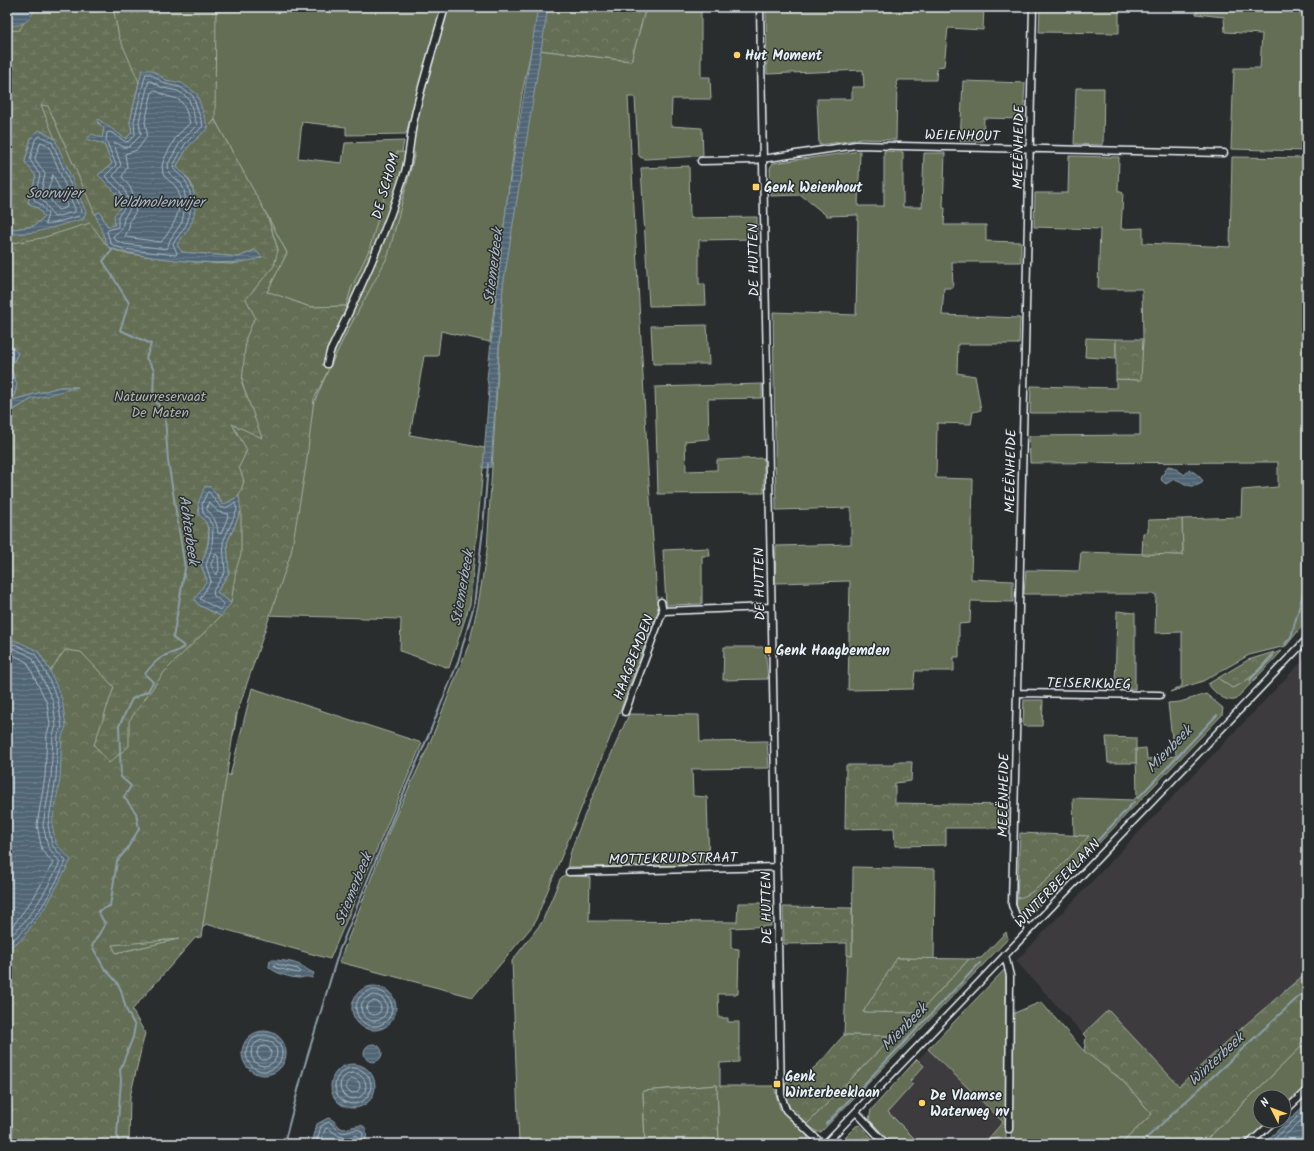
<svg xmlns="http://www.w3.org/2000/svg" width="1314" height="1151" font-family="Kalam,sans-serif">
  <style>
    .built { fill: #3c3a3e }
    .grass { fill: #636e54; stroke: #a6b0a6 }
    .forest { fill: url(#forest-crowns); stroke: #a6b0a6; fill-rule: evenodd }
    .wetland { fill: url(#wetland-marsh); stroke: #a6b0a6 }
    .water { fill: url(#water-rules); stroke: #8d9ea9 }
    .lines { fill: none; stroke-linecap: round; stroke-linejoin: round }
    .shore { stroke: #acb9c4; stroke-width: 1 }
    .stream { stroke: #8d9ea9; stroke-width: 2 }
    .street-casing { stroke: #e8f1f8; stroke-width: 9 }
    .street { stroke: #2a2d2e; stroke-width: 6 }
    .poi-dot { fill: #ffd166; stroke: #2a2d2e; stroke-width: 1.5 }
    .labels { text-anchor: middle; stroke-width: 3; stroke-linejoin: round; paint-order: stroke }
    .poi-label { font-size: 14px; font-weight: bold; fill: #e8f1f8; stroke: #2a2d2e; text-anchor: start }
    .street-label { font-size: 14px; fill: #e8f1f8; stroke: #2a2d2e }
    .park-label { font-size: 14px; fill: #acb6ae; stroke: #2a2d2e }
    .water-label { font-size: 15px; font-style: italic; fill: #acb9c4; stroke: #2a2d2e }
  </style>
  <defs>
    <pattern id="forest-crowns" width="20" height="18" patternUnits="userSpaceOnUse"><rect width="20" height="18" fill="#636e54"/><path d="M2 6a3 3 0 1 1 6 0M12 15a3 3 0 1 1 6 0" fill="none" stroke="#79836d"/></pattern>
    <pattern id="wetland-marsh" width="20" height="14" patternUnits="userSpaceOnUse"><rect width="20" height="14" fill="#636e54"/><path d="M1 5h8M5 5V1M11 12h8M15 12V8" fill="none" stroke="#79836d"/></pattern>
    <pattern id="water-rules" width="6" height="5" patternUnits="userSpaceOnUse"><rect width="6" height="5" fill="#516675"/><path d="M0 2.5h6" fill="none" stroke="#6a7c89"/></pattern>
  </defs>
  <rect width="100%" height="100%" fill="#2a2d2e"/>
  <filter id="ink" filterUnits="userSpaceOnUse"><feTurbulence type="fractalNoise" baseFrequency=".025" numOctaves="2"/><feDisplacementMap in="SourceGraphic" scale="8" xChannelSelector="R" yChannelSelector="G"/><feConvolveMatrix kernelMatrix="1 2 1 2 8 2 1 2 1" color-interpolation-filters="sRGB"/></filter>
  <g filter="url(#ink)">
    <!-- built -->
    <path class="built" d="M1307 656V972L1244 1026 1179 1086 1108 1010 1083 1034 1016 961Z
      M928 1049 1003 1122 987 1140 969 1144H891L869 1120 871 1110Z"/>
    <!-- grass -->
    <path class="grass" d="M113 7H441L406 134 346 135V127L302 122 298 158 342 163 345 143 404 141 398 175 348 306 310 307 267 292 287 253 215 120Z
      M449 7H540L522 94 509 185 490 342 441 331 438 356H424L410 435 485 448 470 604 449 668 400 651 401 619 263 615 306 421 354 311 410 162 420 106Z
      M646 7H701V77H710L711 99H672L671 126 702 128 703 156 645 159 640 157 638 153 635 97H628L648 470 658 611 609 740 534 924 473 997 339 962 392 824 428 747 469 644 478 605 487 550 503 284 539 50 631 61Z
      M766 7H984L983 30 948 28 944 66 937 67 936 80H897L896 140 862 139 819 145 817 99H852V87H864L863 70 767 74Z
      M1091 7H1119V33L1039 32 1040 9 1091 10Z
      M1197 7H1307V151L1231 149 1234 68H1260L1262 34 1225 32 1224 17 1196 14Z
      M963 81 1025 83 1023 119 984 118 983 141H960Z
      M1076 88H1104L1103 145 1074 144Z
      M860 151 858 206H884V151L903 152V207H922L924 153H945L943 208H945L944 225H986V241L1021 242V262H952L953 288H944L942 315 1020 318 1019 344H958L957 373 975 376 981 410 973 412 971 424 937 423 936 478 973 479 971 579 1013 581V602L971 601 970 623 959 624V657H954V671H915L913 689 848 690 850 581 775 583 776 546 851 544V508L776 510 773 312 856 315 858 215 827 216 801 195 771 196 770 168 773 163Z
      M1069 156 1119 157 1118 191 1123 193 1121 229 1143 228V243L1230 247 1232 157 1307 158V620L1286 646 1249 655 1203 681 1170 692 1182 686V632L1155 633 1156 594H1024L1026 570 1079 571 1081 552 1183 555 1182 519 1241 517 1242 490 1278 487V462L1030 463 1029 436 1140 435V413H1030L1031 386 1116 388V379L1140 380 1143 339 1142 289H1098L1100 229 1034 227 1035 193H1068Z
      M689 166 690 218 757 217V239L699 240V284H705L706 305 649 306 641 168Z
      M707 325 709 364H653L651 326Z
      M1086 338 1116 339V359L1085 357Z
      M762 384V398L708 399 709 439 685 441 686 471 717 470V460L764 458V493L658 494 655 387Z
      M709 548 710 556H702V604L666 605 663 550Z
      M258 590 234 732 221 768 230 776 252 688 422 743 330 959 206 924 196 936 115 953 106 930Z
      M1117 611 1135 613V689H1115Z
      M724 647H765L768 679 723 680Z
      M1282 651 1235 700C1224 702 1214 692 1208 684L1218 678C1247 703 1256 655 1282 651Z
      M1206 694 1223 708 1222 715 1029 916 1026 917C1016 914 1016 907 1017 898H1019L1088 837 1074 835 1073 798 1133 800 1137 797 1136 749 1146 748 1147 759 1176 756 1175 739H1172L1168 703 1180 702Z
      M1024 700H1043L1042 726H1023Z
      M629 714 699 715 700 742 767 741 769 768 692 769 693 796 707 797 709 865 568 867C565 852 620 736 629 714Z
      M853 867 935 869 934 959 897 958 919 1013 969 959 981 958 1006 932 1008 939 821 1132H817L807 1124 893 1036 844 1035 847 955 852 956Z
      M564 875 590 877 589 921 737 922 738 903H770L771 926 731 928V948L739 949 738 994H718L719 1018H728V1022H739V1062L720 1063V1086H774L780 1109 807 1135 810 1144H719L717 1085 643 1091 645 1144H519L512 961 542 922 560 879Z
      M1006 968V1137L987 1140 1003 1122 928 1049Z
      M1041 1002 1083 1050 1122 1080 1152 1114 1121 1144H1011L1012 1014Z
      M1302 1046 1307 1049V1085L1284 1106V1097H1260V1121H1268L1243 1144H1202Z
      M917 1059 924 1066 910 1081 913 1084 888 1112 917 1141 915 1144H891L869 1120 871 1110Z"/>
    <!-- forest -->
    <path class="forest" d="M7 7H216L215 120 278 250 267 215 287 253 267 292 272 293 310 307 346 306 351 289 369 250 397 152 415 153 388 256 347 332 314 399 306 466 291 553 236 716 201 937 195 938 132 1010 145 1033 130 1097 129 1144H7ZM179 939 116 953 112 945Z
      M547 7H646L631 61 539 50Z
      M1116 339H1143L1141 380 1116 379Z
      M1182 519 1183 555 1142 554 1143 533 1148 532V520Z
      M1274 652C1262 665 1249 683 1232 688L1218 678 1248 660Z
      M1106 737 1136 738V763H1108Z
      M895 762H912L911 781 895 783V803L1009 805 1008 828H946V845L895 846 894 828 845 829 846 765H895Z
      M1020 833 1089 836C1076 850 1034 899 1017 898Z
      M783 907 852 908V956L847 955V943L784 944Z
      M897 958 969 959 919 1013 863 1012Z
      M1307 972V1036L1300 1044 1302 1046 1202 1144H1121L1152 1114 1122 1080 1084 1051 1086 1037 1083 1034 1108 1010 1179 1086 1244 1026Z
      M844 1035 893 1036 807 1124C790 1108 783 1106 786 1082 814 1076 825 1055 844 1035Z
      M717 1085 719 1144H645L643 1091Z
      M860 1125 877 1144H838L856 1126Z"/>
    <!-- wetland -->
    <path class="wetland" d="M35 7H113L119 37 139 82 130 122 132 132 126 139 97 122 104 129 102 139H87L104 144 112 164 98 175 116 193 122 207 115 225 107 226 100 212 95 214 48 106 41 105 55 139 39 130 31 138 25 162 36 176 28 203 38 208 45 216 34 226 7 230V31L20 30C23 21 32 17 35 7Z
      M215 120 267 215 278 250 274 266 246 299 255 317 246 338 242 383 262 438 232 424 247 450 239 467 244 481 239 496 223 505 217 494 205 520C212 536 207 549 201 565L207 580 197 604 221 616 165 671 129 721V746L109 763 94 745 114 687 81 652 65 650 50 671 38 651 7 640V414L30 400 75 387H60L13 400 17 384 10 368 18 353 7 342V244L42 238 90 223 108 247 122 253 195 262 231 264 262 257 255 250 239 257 181 252 177 245 190 225 193 187 188 178 176 167 188 147Z
      M241 511V554L236 570 231 603 217 592 229 573 227 543Z"/>
    <!-- water -->
    <path class="water" d="M7 7H35C31 21 22 27 7 25Z
      M538 7H548L503 286 491 467 483 468 489 390 487 379 507 200Z
      M142 70H152L166 80 182 83 197 94 208 128 188 147 176 167C195 180 200 206 190 226 186 233 181 239 177 245L182 252 239 257 255 250 262 257C236 270 137 258 108 247L95 214 100 212 107 226 115 225 114 215 122 206 116 193 98 175 112 164 104 144 86 139 92 134 102 138 104 129 97 121 98 119 126 139 132 132 130 122Z
      M39 130 55 139 86 212 83 219 36 232 7 235V230L34 226 44 217 38 208 28 203 36 176 25 162 31 138Z
      M7 342 18 353 10 368 17 384 13 400 60 387H78L30 400 7 414Z
      M1168 466 1173 467 1185 475 1189 469C1194 472 1200 476 1203 481L1202 483C1189 491 1184 481 1174 479L1166 484 1161 480 1162 476Z
      M205 486 211 487 223 505 239 496 241 511 227 543 229 573 217 592 231 603 221 616 197 604 195 599 207 580 201 565C208 547 216 528 199 515L198 504Z
      M7 640 17 641 38 651 50 671 62 699 66 727 62 736 60 779 52 824 56 844 71 860 47 905 22 939 7 949Z
      M270 960C280 960 291 961 300 965 305 967 308 971 314 973L312 978C307 976 305 977 300 978 290 978 275 973 269 967Z
      M352 1008a22 22 0 1 1 44 0a22 22 0 1 1-44 0Z
      M242 1053a22 22 0 1 1 44 0a22 22 0 1 1-44 0Z
      M364 1053a9 9 0 1 1 18 0a9 9 0 1 1-18 0Z
      M331 1086a22 22 0 1 1 44 0a22 22 0 1 1-44 0Z
      M1307 1103V1144H1263Z
      M328 1118C335 1120 336 1124 341 1128 348 1133 373 1111 365 1144H312L317 1124Z"/>
    <g class="lines">
      <!-- shore -->
      <path class="shore" d="M146 74H151L165 84 180 87 193 96 203 126 185 144 173 166C174 172 181 175 185 180 193 191 192 213 186 225 182 232 177 237 173 244L177 253 176 255 123 249 111 244 107 232 108 230 118 227V216L126 206 120 191 105 176 116 165 106 140 107 133 110 132 126 142 129 141 135 135 134 122Z
        M149 81H151L163 88 178 91 189 99 197 125 181 141 168 164 169 173 181 183 184 190 186 202 182 222 170 240 167 249 124 244 115 240 113 236 122 229 124 218 131 207 124 188 113 176 121 165 114 144 116 143 124 147H129L141 135 139 122Z
        M155 90C178 105 180 88 190 123L176 137 164 159 162 166 163 174C166 180 173 182 176 187 187 203 172 230 161 242L125 237 129 228 130 220 135 213 137 205 130 187 122 177 127 167 125 154 137 150 146 138 147 132 145 122 152 92Z
        M40 136 52 142 82 211 79 216 47 225 45 224 48 214 41 205 34 200 40 175 30 160 35 140Z
        M41 142 49 146 75 209V212L54 217 45 203 40 198 45 174 35 159Z
        M53 175 67 205 66 208 58 210 47 195Z
        M7 372 12 384 9 399 12 405 7 409
        M209 492 221 508H225L235 503 237 510 223 542 225 572 213 591 214 596 224 604 220 610 200 599 211 581 206 565 212 547 213 527 208 518 203 513 202 504 207 493Z
        M209 502 218 512 229 514 221 534 218 533C217 523 214 516 207 510Z
        M216 554 218 556 219 570 216 575 211 565Z
        M7 643 17 645 35 654 46 673 58 700 62 727 58 735 56 778 48 825 52 845 66 861C53 890 34 926 7 944
        M7 648 15 649 32 657 53 701 56 726 53 735 51 778 43 825 48 847 60 862C49 886 29 923 7 938
        M7 654 14 655 27 662 47 703 50 725 47 734 45 777 37 825 42 850 53 863 34 897 12 927 7 931
        M276 964 298 969 300 972 298 973 276 968 274 966Z
        M356 1008a18 18 0 1 1 36 0a18 18 0 1 1-36 0Z
        M361 1008a13 13 0 1 1 26 0a13 13 0 1 1-26 0Z
        M367 1008a7 7 0 1 1 14 0a7 7 0 1 1-14 0Z
        M246 1053a18 18 0 1 1 36 0a18 18 0 1 1-36 0Z
        M251 1053a13 13 0 1 1 26 0a13 13 0 1 1-26 0Z
        M257 1053a7 7 0 1 1 14 0a7 7 0 1 1-14 0Z
        M335 1086a18 18 0 1 1 36 0a18 18 0 1 1-36 0Z
        M340 1086a13 13 0 1 1 26 0a13 13 0 1 1-26 0Z
        M346 1086a7 7 0 1 1 14 0a7 7 0 1 1-14 0Z
        M316 1144 321 1126 329 1122C334 1124 336 1130 341 1132 348 1134 353 1128 360 1130L363 1134 362 1144
        M321 1144 325 1129 328 1128 339 1136 347 1138 357 1135V1144
        M1269 1144 1307 1108
        M1276 1144 1307 1115"/>
      <!-- stream -->
      <path class="stream" d="M113 249 103 261 129 303 120 330 151 344 146 358 154 370 153 396 165 417 168 461 185 568 173 638 184 646C178 653 172 652 164 656 157 660 150 667 145 674L153 682 148 691 132 699 119 726 121 777 131 786 124 797 136 813 139 829 127 849 117 861 110 906 98 911 105 924 92 946 104 968 116 981 121 990 126 1009 135 1026 133 1037 120 1070 121 1080 117 1136 120 1144
        M1285 644 1291 637 1307 579
        M1250 680 1273 656
        M1138 798 1217 715
        M1028 914 1134 802
        M826 1124 980 963
        M284 1144 303 1071 339 951 391 822 429 734 458 662 474 605 483 529 488 464
        M1140 1144 1307 989"/>
      <defs>
        <path id="street" d="M760 7 781 1095 786 1110 822 1144
          M701 161 755 160 856 145 1224 153
          M327 364 330 352C359 292 385 236 405 172 410 154 410 134 415 115 423 79 435 43 445 7
          M663 611 771 607
          M1017 693 1160 695
          M625 712 663 611 661 602
          M569 872 777 867
          M1029 928 1017 918 1012 905 1033 7
          M1005 955 1010 976 1009 1129
          M856 1112 886 1144
          M1284 1112 1307 1090
          M825 1144 1307 639
          M1249 1144 1274 1121"/>
      </defs>
      <!-- street casing -->
      <use href="#street" class="street-casing"/>
      <!-- street -->
      <use href="#street" class="street"/>
    </g>
  </g>
  <!-- markers -->
  <g class="poi-dot">
    <circle cx="737" cy="55" r="4"/>
    <rect x="752" y="183" width="8" height="8" rx="2"/>
    <rect x="764" y="646" width="8" height="8" rx="2"/>
    <rect x="773" y="1080" width="8" height="8" rx="2"/>
    <circle cx="922" cy="1103" r="4"/>
  </g>
  <g class="labels">
    <!-- poi labels -->
    <g class="poi-label">
      <text x="745" y="60">Hut Moment</text>
      <text x="764" y="192">Genk Weienhout</text>
      <text x="776" y="655">Genk Haagbemden</text>
      <text x="785" y="1081">Genk<tspan x="785" dy="16">Winterbeeklaan</tspan></text>
      <text x="930" y="1100">De Vlaamse<tspan x="930" dy="16">Waterweg nv</tspan></text>
    </g>
    <!-- street labels -->
    <g class="street-label">
      <text transform="translate(962 135) rotate(1)" y="5">WEIENHOUT</text>
      <text transform="translate(1018 147) rotate(-89)" y="5">MEEËNHEIDE</text>
      <text transform="translate(385 186) rotate(-74)" y="5">DE SCHOM</text>
      <text transform="translate(753 260) rotate(-91)" y="5">DE HUTTEN</text>
      <text transform="translate(1010 471) rotate(-89)" y="5">MEEËNHEIDE</text>
      <text transform="translate(759 584) rotate(-91)" y="5">DE HUTTEN</text>
      <text transform="translate(633 657) rotate(-69)" y="5">HAAGBEMDEN</text>
      <text transform="translate(1089 683) rotate(1)" y="5">TEISERIKWEG</text>
      <text transform="translate(1003 795) rotate(-89)" y="5">MEEËNHEIDE</text>
      <text transform="translate(673 858) rotate(-1)" y="5">MOTTEKRUIDSTRAAT</text>
      <text transform="translate(1057 883) rotate(-46)" y="5">WINTERBEEKLAAN</text>
      <text transform="translate(766 908) rotate(-91)" y="5">DE HUTTEN</text>
    </g>
    <!-- park labels -->
    <g class="park-label">
      <text x="160" y="401">Natuurreservaat<tspan x="160" dy="16">De Maten</tspan></text>
    </g>
    <!-- water labels -->
    <g class="water-label">
      <text x="54" y="198">Soorwijer</text>
      <text x="158" y="207">Veldmolenwijer</text>
      <text transform="translate(493 266) rotate(-83)" y="5">Stiemerbeek</text>
      <text transform="translate(189 530) rotate(82)" y="5">Achterbeek</text>
      <text transform="translate(462 588) rotate(-80)" y="5">Stiemerbeek</text>
      <text transform="translate(1169 749) rotate(-46)" y="5">Mienbeek</text>
      <text transform="translate(353 889) rotate(-68)" y="5">Stiemerbeek</text>
      <text transform="translate(904 1027) rotate(-46)" y="5">Mienbeek</text>
      <text transform="translate(1216 1059) rotate(-43)" y="5">Winterbeek</text>
    </g>
  </g>
  <!-- margin -->
  <rect width="1314" height="1151" fill="none" stroke="#2a2d2e" stroke-width="24"/>
  <rect x="12" y="12" width="1290" height="1127" fill="none" stroke="#e8f1f8" stroke-width="1.5" filter="url(#ink)"/>
  <!-- north arrow -->
  <g transform="translate(1272 1109) rotate(312)"><circle r="19" fill="#2a2d2e" stroke="#767b7f"/>
  <path d="M0-3L7 15L0 10L-7 15Z" fill="#ffd166"/>
  <text y="-6" font-size="11" font-weight="bold" text-anchor="middle" fill="#e8f1f8">N</text>
  </g>
</svg>
